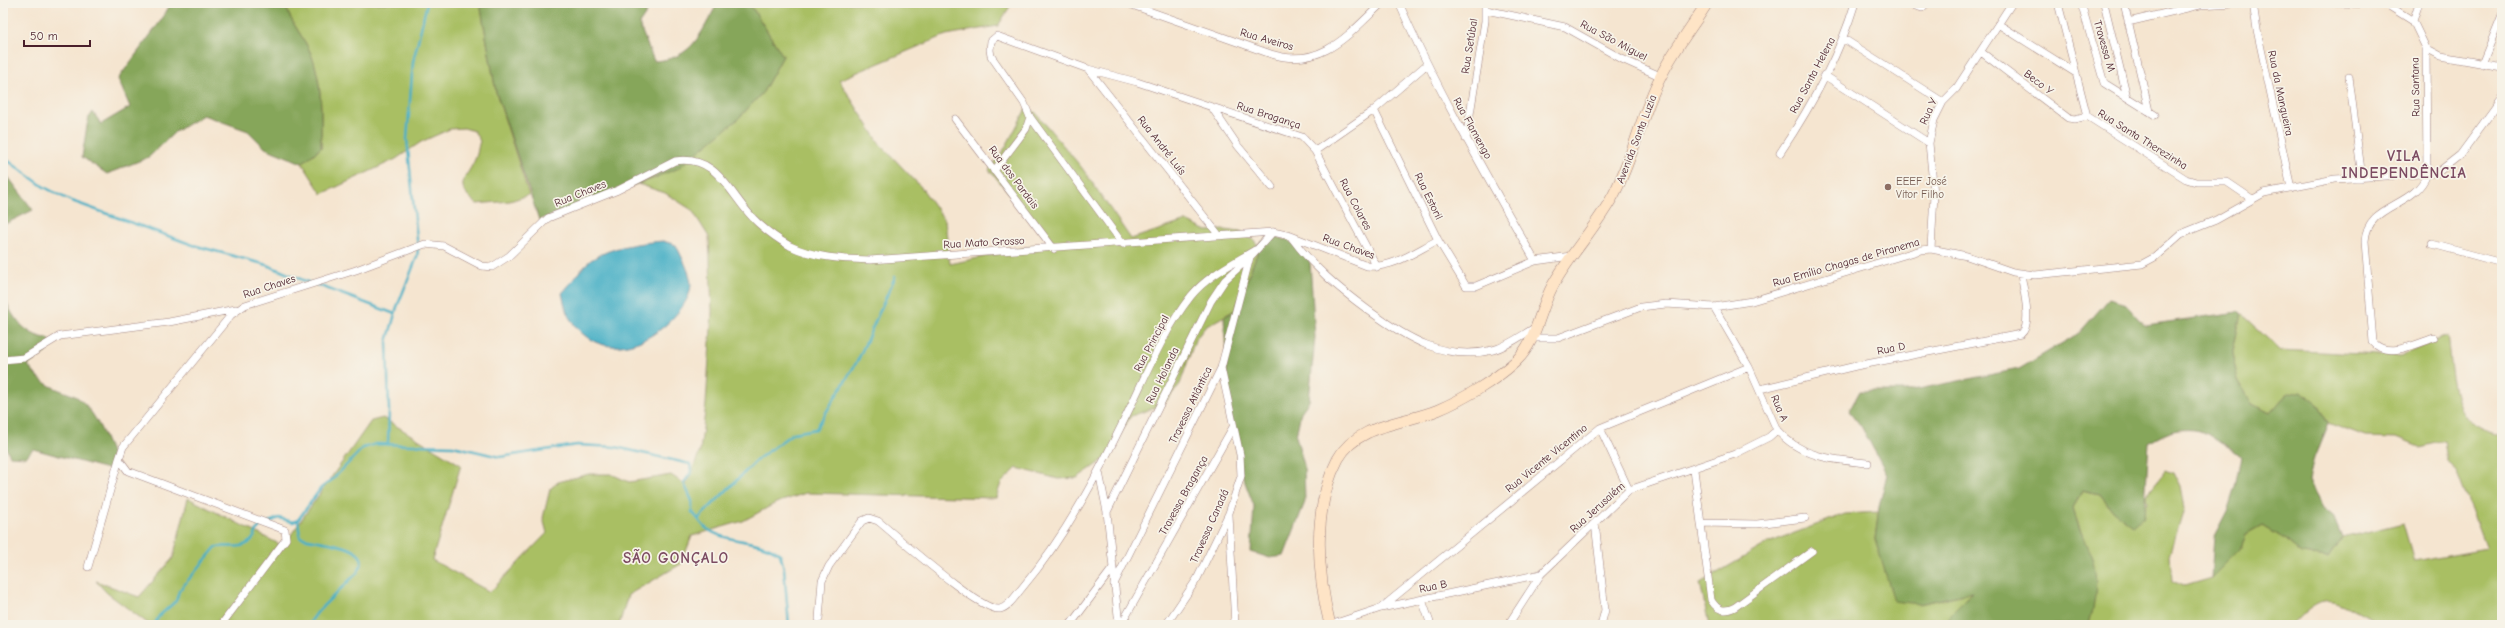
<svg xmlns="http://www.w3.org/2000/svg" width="2505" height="628" font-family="'Comic Neue',sans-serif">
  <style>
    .green { fill: #a9bf64; stroke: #7a6f48 }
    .forest { fill: #86a65a; stroke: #686242 }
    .water { fill: #48b0c6; stroke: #496878 }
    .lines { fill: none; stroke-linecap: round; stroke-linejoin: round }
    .stream { stroke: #48b0c6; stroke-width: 2.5 }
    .street-casing { stroke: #a0827e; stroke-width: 8 }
    .secondary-casing { stroke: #a0827e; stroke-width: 12 }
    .street { stroke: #fff; stroke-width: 7 }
    .secondary { stroke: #fee4c6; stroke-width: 11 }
    .education-dot { fill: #8d6e63; stroke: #f7f3e8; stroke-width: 1.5 }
    .labels { text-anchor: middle; stroke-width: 3.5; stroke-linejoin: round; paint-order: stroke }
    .street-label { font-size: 11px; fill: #4a1f2b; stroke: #f7f3e8 }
    .education-label { font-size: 11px; fill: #785e54; stroke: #f7f3e8; text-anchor: start }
    .district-label { font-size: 15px; font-weight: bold; letter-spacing: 1px; fill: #7c4b62; stroke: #f7f3e8 }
  </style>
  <rect width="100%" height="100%" fill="#f7f3e8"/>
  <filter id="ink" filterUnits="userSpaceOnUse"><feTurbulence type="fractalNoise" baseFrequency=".025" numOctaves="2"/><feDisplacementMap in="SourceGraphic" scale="8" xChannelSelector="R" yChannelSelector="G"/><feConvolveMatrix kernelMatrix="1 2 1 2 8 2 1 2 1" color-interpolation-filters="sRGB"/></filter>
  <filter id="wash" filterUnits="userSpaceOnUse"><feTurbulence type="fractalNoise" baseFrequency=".012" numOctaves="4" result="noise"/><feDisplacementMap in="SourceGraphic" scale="16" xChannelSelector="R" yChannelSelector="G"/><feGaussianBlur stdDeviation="0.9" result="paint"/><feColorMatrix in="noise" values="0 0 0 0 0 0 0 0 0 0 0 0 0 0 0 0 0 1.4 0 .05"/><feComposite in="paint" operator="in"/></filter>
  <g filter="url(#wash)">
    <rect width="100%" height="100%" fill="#f5e5d0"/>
    <!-- green -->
    <path class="green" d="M285 3H480L496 92 529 195 510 201 477 204C451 183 467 180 476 157 478 152 478 146 480 141L474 131 464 128 450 129 421 142 396 159 322 194 302 163 321 148C321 117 323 83 311 54 304 37 289 21 285 3Z
      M746 3H1012L998 26 946 35 839 80 880 144 921 187 945 221 950 264 1053 242 989 170 1005 148 1027 107 1036 113 1082 168 1131 239 1186 221 1207 231 1225 230 1240 232 1254 240 1259 249 1235 310 1205 327 1195 340 1180 384 1163 405 1131 416 1106 458 1077 478 1058 479 1017 468 1001 483 996 498 806 493 776 503 743 521 692 536 681 564 628 595 619 625H150L107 593 96 581 139 597 173 558 188 498 283 546 371 421 383 418 461 465 432 560 490 592 547 533 543 518 550 489 558 482 589 474H611L629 482 671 475 686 485 700 451 706 404 712 312 709 237 692 210 665 193 638 184 656 178 738 119 763 92 783 56 753 9Z
      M2241 314 2280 350 2400 356 2447 336C2452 366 2449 405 2476 426 2482 431 2494 433 2502 436V625H2376L2373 620C2333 600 2326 587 2292 625H2089C2103 575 2088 555 2073 509L2082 490 2100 494 2113 511 2147 504 2146 495 2166 470 2173 473 2180 487 2184 508 2170 555 2172 581 2184 586 2211 578 2240 549 2246 535 2262 526 2287 541 2302 554 2329 557 2342 538 2403 523 2414 561 2486 548 2457 473 2447 461 2444 441 2419 447 2397 438 2365 437 2328 423 2318 403 2286 395 2270 413 2252 404 2238 380 2232 355Z
      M1879 512 1875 539 1919 604 1974 592 1948 617V625H1709L1700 583 1768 543 1845 514Z"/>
    <!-- forest -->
    <path class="forest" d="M171 3H285C289 21 304 37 311 54 323 83 321 118 321 148L302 163 265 148 248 131 203 115 175 132 149 157 107 174 82 157 88 119 93 112 101 124 130 107 118 79 162 19Z
      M480 3H653L639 24 654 61C694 59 700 33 718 3H746L753 9 783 56 763 92 738 119 677 169 539 220 496 92Z
      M3 170 33 210 3 225Z
      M1271 236 1288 240 1300 249 1310 262 1315 337 1309 401 1301 412 1296 436 1304 465 1305 502 1284 556 1270 558 1251 552 1254 506 1238 464 1235 434 1229 417 1224 317 1235 310 1259 249 1257 245Z
      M3 254C6 266 3 277 4 288 5 311 25 337 48 338L52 343 45 353 28 365C42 385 52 387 73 395 87 401 100 425 105 438 110 450 115 457 111 470L33 449 26 457 10 456 3 442Z
      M2109 299 2126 304 2145 325 2238 312 2241 314 2232 355 2238 380 2252 404 2270 413 2286 395 2301 391 2318 403 2328 423 2314 457 2309 481 2323 508 2333 516 2342 538 2329 557 2302 554 2287 541 2262 526 2246 535 2240 549 2211 578 2214 537 2227 512 2235 487 2241 456C2209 431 2186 418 2149 443L2144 517 2133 526 2113 511 2100 494 2082 490 2073 509C2078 526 2085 542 2092 558 2099 578 2095 605 2089 625H1948V617L1973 592 1919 604 1894 601 1875 539 1879 507 1887 474 1861 426 1849 411 1860 391H1908L2019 369 2079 333Z"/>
    <!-- water -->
    <path class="water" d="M663 241 676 245C681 256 691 273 691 285 690 299 681 309 672 319 642 350 595 361 569 317 565 310 564 301 562 293 572 283 580 268 591 260 612 246 640 243 663 241Z"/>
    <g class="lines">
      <!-- stream -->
      <path class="stream" d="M1260 3 1261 4
        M3 157 44 187 69 200 193 245 267 265 310 283
        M315 284 395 314
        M388 445 389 410 387 342 397 307 417 257 418 249 407 139 413 62 427 3
        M699 518 758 459 793 433 816 429 858 360 895 277
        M298 520 300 537C316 543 381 544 356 574L319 610 308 625
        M269 522 279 518 293 522 298 520 321 488 333 479 363 448 376 444 453 446 500 457 577 445 616 447 690 464 691 472 684 483 692 501V512C696 516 702 525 706 528 727 544 758 538 780 554L784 569 789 625
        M154 625 159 616 176 601 179 591 216 547C227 545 241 550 251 541 257 536 255 527 264 524"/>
    </g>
  </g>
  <g filter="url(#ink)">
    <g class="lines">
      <defs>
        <path id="street" d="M1399 3C1438 92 1487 176 1535 261
          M1905 3 1922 8 1927 3
          M2058 3 2087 116 2186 179 2196 182H2227L2252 199
          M2081 3 2104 83 2155 115
          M2104 3 2127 97
          M2124 3 2149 111
          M2253 3 2257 30 2291 188
          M2333 3 2386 4 2413 21
          M2419 3 2413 21 2426 48 2427 174C2415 208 2367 203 2365 241L2373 342C2387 359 2416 344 2434 338
          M1132 5 1271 54C1321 70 1349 34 1382 3
          M1486 10 1565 27 1622 59 1660 76
          M2128 22 2200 5 2233 3
          M1998 24 2076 73
          M1844 39 1943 102
          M2426 48 2441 56 2502 67
          M1981 52 2068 118 2075 119 2087 116
          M2482 64 2502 15
          M1088 69 1218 234
          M1824 75 1929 143
          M2349 77 2362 178
          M1213 109 1238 146 1272 187
          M1374 110 1438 240 1466 286H1476L1535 261 1571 256
          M1030 117 1123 244
          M955 119 1054 249
          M1466 139 1485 21V3
          M1315 151 1374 110 1426 65
          M1780 153C1811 107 1839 56 1855 3
          M994 171 1026 129 1030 117 1024 103 991 56 990 50 991 41 997 36 1088 69 1137 82 1302 137 1315 151 1377 267
          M1291 237C1313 267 1338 288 1368 310 1405 337 1444 362 1493 350 1508 346 1522 335 1536 327
          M2432 244 2502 263
          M1931 249 1934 194 1929 143 1934 120 1943 102 1956 89 2012 3
          M1714 307 1749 367 1777 430C1801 458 1834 460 1868 463
          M1533 338H1558L1641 307 1666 304 1714 307 1752 301 1921 250 1931 249 1967 256 2013 272 2035 275 2142 264 2155 257 2181 234 2216 220 2264 193 2335 179 2437 173 2460 155 2502 98
          M3 360 24 358 60 336 169 322 236 309
          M1760 389 1856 366 2021 334C2033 325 2023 288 2021 274
          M1600 428 1629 490
          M1694 470 1711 600C1717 610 1724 613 1735 607L1812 551
          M1099 472 1107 512 1119 625
          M1107 512 1211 301 1225 280 1247 260
          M1229 515 1235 625
          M1595 523 1605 610 1601 625
          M1702 523 1757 524 1805 518
          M88 567 119 459
          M1114 584 1221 368 1250 257 1273 232
          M1422 600 1431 625
          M1381 608 1600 428 1749 367
          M819 619 822 581 829 566 862 521 869 518 878 521C898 537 980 612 1000 609 1009 607 1016 595 1022 588 1066 536 1098 474 1128 412 1147 373 1164 330 1191 296 1207 276 1234 263 1255 250
          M221 625 286 539 285 530 128 471 119 459 123 447 231 315 245 305 356 270 425 244 444 246 482 266 492 267 509 256 548 218 618 190 675 161C720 154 730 198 758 223 767 231 779 240 790 246 815 258 843 259 870 260L1273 232 1291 236 1367 266C1392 269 1416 251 1438 240
          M1070 625 1112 569
          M1121 625 1233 427
          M1166 625 1197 579 1229 513 1241 476 1240 455 1221 368
          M1330 625 1381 608 1541 574
          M1508 625 1541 574 1629 490 1735 454 1769 437 1777 430"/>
        <path id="secondary" d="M1330 625C1317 573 1312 508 1338 459 1357 424 1404 424 1438 410 1464 399 1494 381 1515 362 1537 342 1539 310 1553 285 1571 253 1597 226 1614 194 1634 156 1641 114 1661 76 1673 51 1692 27 1707 3"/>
      </defs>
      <!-- street casing -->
      <use href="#street" class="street-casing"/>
      <!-- secondary casing -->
      <use href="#secondary" class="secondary-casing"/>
      <!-- street -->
      <use href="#street" class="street"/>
      <!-- secondary -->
      <use href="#secondary" class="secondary"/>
    </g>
  </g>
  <!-- markers -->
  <circle class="education-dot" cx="1888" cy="187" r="4"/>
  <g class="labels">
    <!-- street labels -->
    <g class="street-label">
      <text transform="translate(1267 39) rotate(16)" y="4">Rua Aveiros</text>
      <text transform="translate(1614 40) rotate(28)" y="4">Rua São Miguel</text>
      <text transform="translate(1469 46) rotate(-81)" y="4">Rua Setúbal</text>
      <text transform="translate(2105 46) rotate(74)" y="4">Travessa M</text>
      <text transform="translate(1812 75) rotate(-62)" y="4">Rua Santa Helena</text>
      <text transform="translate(2039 82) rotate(37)" y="4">Beco Y</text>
      <text transform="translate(2415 87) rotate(-91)" y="4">Rua Santana</text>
      <text transform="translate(2281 93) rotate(78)" y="4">Rua da Mangueira</text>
      <text transform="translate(1928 111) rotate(-66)" y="4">Rua Y</text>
      <text transform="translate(1269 115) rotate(18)" y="4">Rua Bragança</text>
      <text transform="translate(1473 128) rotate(61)" y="4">Rua Flamengo</text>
      <text transform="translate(1636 139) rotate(-69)" y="4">Avenida Santa Luzia</text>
      <text transform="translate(2143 139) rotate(32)" y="4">Rua Santa Therezinha</text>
      <text transform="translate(1162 145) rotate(52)" y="4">Rua André Luís</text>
      <text transform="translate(1014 177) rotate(53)" y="4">Rua dos Pardais</text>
      <text transform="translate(580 193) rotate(-22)" y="4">Rua Chaves</text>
      <text transform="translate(1429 196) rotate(64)" y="4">Rua Estoril</text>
      <text transform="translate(1356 204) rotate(62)" y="4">Rua Colares</text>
      <text transform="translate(984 242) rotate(-3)" y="4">Rua Mato Grosso</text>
      <text transform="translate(1349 246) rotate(20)" y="4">Rua Chaves</text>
      <text transform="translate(1846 262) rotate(-16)" y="4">Rua Emílio Chagas de Piranema</text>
      <text transform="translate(269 286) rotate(-18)" y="4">Rua Chaves</text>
      <text transform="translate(1151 343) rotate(-62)" y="4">Rua Principal</text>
      <text transform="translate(1891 348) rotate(-11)" y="4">Rua D</text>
      <text transform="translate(1162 375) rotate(-64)" y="4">Rua Holanda</text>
      <text transform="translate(1190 405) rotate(-64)" y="4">Travessa Atlântica</text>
      <text transform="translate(1780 408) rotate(67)" y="4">Rua A</text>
      <text transform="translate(1546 458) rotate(-39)" y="4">Rua Vicente Vicentino</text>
      <text transform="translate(1183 495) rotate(-61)" y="4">Travessa Bragança</text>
      <text transform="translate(1597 507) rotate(-42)" y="4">Rua Jerusalém</text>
      <text transform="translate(1209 526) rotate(-66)" y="4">Travessa Canadá</text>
      <text transform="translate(1433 586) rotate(-12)" y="4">Rua B</text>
    </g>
    <!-- education labels -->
    <g class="education-label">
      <text x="1896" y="185">EEEF José<tspan x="1896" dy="13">Vitor Filho</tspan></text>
    </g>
    <!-- district labels -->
    <g class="district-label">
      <text x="2404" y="161">VILA<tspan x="2404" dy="17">INDEPENDÊNCIA</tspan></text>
      <text x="676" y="563">SÃO GONÇALO</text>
    </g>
  </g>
  <!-- margin -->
  <rect width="2505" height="628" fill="none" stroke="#f7f3e8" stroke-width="16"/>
  <!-- scale -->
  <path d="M24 40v6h66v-6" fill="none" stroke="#4a1f2b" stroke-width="2"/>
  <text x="30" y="40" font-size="12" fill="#4a1f2b" stroke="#f7f3e8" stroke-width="3" paint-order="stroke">50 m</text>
</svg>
